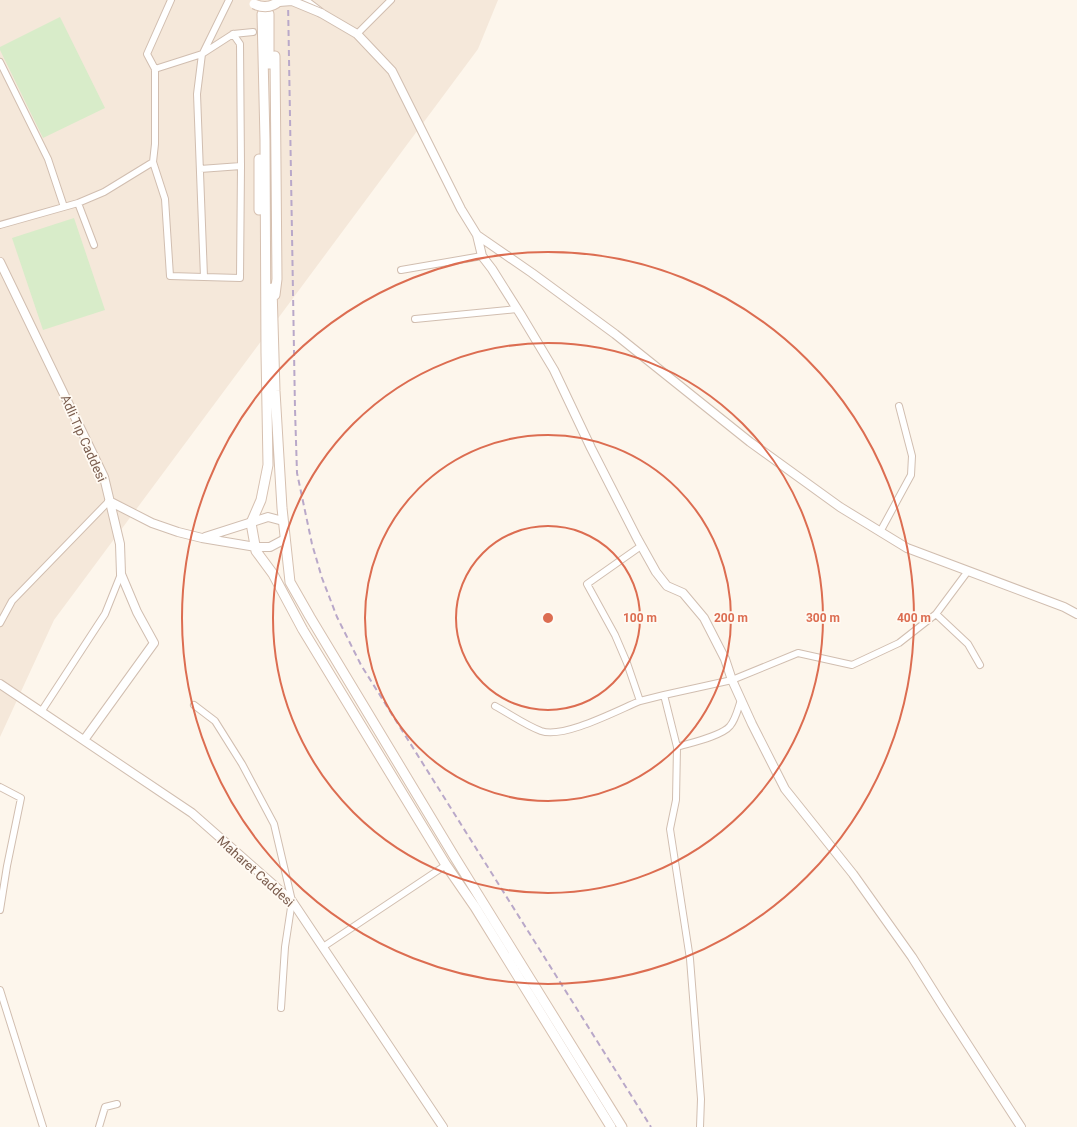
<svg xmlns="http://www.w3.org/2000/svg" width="1077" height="1127" font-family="Roboto,sans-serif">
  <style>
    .residential { fill: #f5e8da }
    .green { fill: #d8ecc9 }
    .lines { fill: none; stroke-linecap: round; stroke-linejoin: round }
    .minor-casing { stroke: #d1beb0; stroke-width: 8 }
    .tertiary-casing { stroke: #d1beb0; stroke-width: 10 }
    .secondary-casing { stroke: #d6c0b0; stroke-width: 11 }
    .minor { stroke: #fff; stroke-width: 6 }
    .tertiary { stroke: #fff; stroke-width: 8 }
    .secondary { stroke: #fff; stroke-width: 9 }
    .rail { stroke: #b9a8c9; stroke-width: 2; stroke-dasharray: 6 4; stroke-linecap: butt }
    .tertiary-bridge-casing { stroke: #d1beb0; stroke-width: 10; stroke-linecap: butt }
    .secondary-bridge-casing { stroke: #d6c0b0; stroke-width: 11; stroke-linecap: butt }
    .tertiary-bridge { stroke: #fff; stroke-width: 8 }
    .secondary-bridge { stroke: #fff; stroke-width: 9 }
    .ring { fill: none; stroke: #dc6d51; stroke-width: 2 }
    .labels { text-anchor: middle; stroke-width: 3.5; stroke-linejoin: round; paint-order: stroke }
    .street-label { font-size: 13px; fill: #7a5c4d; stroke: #fffaf3 }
    .centre { fill: #dc6d51; stroke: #fffaf3; stroke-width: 2 }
    .ring-label { font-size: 12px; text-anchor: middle; font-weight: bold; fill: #dc6d51; stroke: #fffaf3; stroke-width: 3.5; stroke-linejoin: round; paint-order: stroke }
  </style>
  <rect width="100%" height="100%" fill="#fdf6ec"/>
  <!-- residential -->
  <path class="residential" d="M0 0H498L478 49 54 620 0 737Z"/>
  <!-- green -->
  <path class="green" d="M60 17 105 108 43 138 0 50V47Z
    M74 218 105 310 43 330 12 238Z"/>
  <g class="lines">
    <defs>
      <path id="minor" d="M233 34 253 32
        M357 34 391 0
        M203 53 229 0
        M202 54 197 94 204 277 170 276 165 199 153 162 155 144V69Z
        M202 54 233 34 240 44 241 166 240 278 204 277
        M0 62 48 159 64 207
        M155 69 147 54 171 0
        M200 169 241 166
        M78 203 94 245
        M0 225 78 203 104 192 153 162
        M401 270 482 256
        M415 319 517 309
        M880 532 911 475 912 456 899 406
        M641 546 587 584 615 635 627 663 640 701 664 695
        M936 614 968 644 980 665
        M0 623 12 601 109 501
        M194 705 215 721 242 764 274 824 292 901 285 947 281 1008
        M495 706C510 714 525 725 541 731 564 739 618 710 640 701
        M41 712 105 614 121 574
        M677 747C690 743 722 736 730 726 736 719 738 708 741 700
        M0 787 21 798 7 866 0 910
        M323 947 446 865
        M0 990 43 1127
        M99 1127 105 1107 117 1104
        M700 1127 701 1099 690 959 670 829 676 800 677 747 664 695 732 680 798 653 852 665 899 643 936 614 968 571"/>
      <path id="tertiary" d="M304 0 321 13 357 34 392 71 461 209 477 235 532 273 615 334 750 442 840 507 907 548 1064 607 1077 614
        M477 235 482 256 492 269 521 315 554 370 591 448 637 538 656 572 667 586 683 593 704 618 725 659 732 680 752 724 785 789 853 874 912 957 944 1008 1021 1127
        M0 262 104 477 120 544 121 574 137 612 154 643 84 740
        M109 501 152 523 178 532 202 538 256 547H270L285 539
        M205 537 268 517 283 521
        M0 684 192 813 292 901 443 1127"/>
      <path id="secondary" d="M262 14 265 140 266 353 268 465 261 500 251 523 256 551 273 574 303 630 446 865 475 907 611 1127
        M275 56 277 279 275 295
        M269 64V14
        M259 159V210
        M272 288 275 391 282 508 290 582 310 617 454 856 622 1127"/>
    </defs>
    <!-- minor casing -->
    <use href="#minor" class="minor-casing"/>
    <!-- tertiary casing -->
    <use href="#tertiary" class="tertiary-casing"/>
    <!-- secondary casing -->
    <use href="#secondary" class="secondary-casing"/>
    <!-- minor -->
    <use href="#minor" class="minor"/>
    <!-- tertiary -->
    <use href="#tertiary" class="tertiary"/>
    <!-- secondary -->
    <use href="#secondary" class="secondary"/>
    <!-- rail -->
    <path class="rail" d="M288 0 295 409 297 473 312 544 322 578 337 617 361 665 651 1127"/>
    <defs>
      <path id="tertiary-bridge" d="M279 2 292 1 321 13"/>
      <path id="secondary-bridge" d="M254 4C263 8 272 8 280 0"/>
    </defs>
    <!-- tertiary-bridge casing -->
    <use href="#tertiary-bridge" class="tertiary-bridge-casing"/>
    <!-- secondary-bridge casing -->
    <use href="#secondary-bridge" class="secondary-bridge-casing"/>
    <!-- tertiary-bridge -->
    <use href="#tertiary-bridge" class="tertiary-bridge"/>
    <!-- secondary-bridge -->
    <use href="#secondary-bridge" class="secondary-bridge"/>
  </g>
  <!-- distance rings -->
  <g class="ring">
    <circle cx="548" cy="618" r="92"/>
    <circle cx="548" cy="618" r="183"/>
    <circle cx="548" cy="618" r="275"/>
    <circle cx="548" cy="618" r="366"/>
  </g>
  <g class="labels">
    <!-- street labels -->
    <g class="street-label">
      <text transform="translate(84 438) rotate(66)" y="5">Adli Tıp Caddesi</text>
      <text transform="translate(256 871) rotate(42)" y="5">Maharet Caddesi</text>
    </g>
  </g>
  <circle cx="548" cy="618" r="6" class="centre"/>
  <g class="ring-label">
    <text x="640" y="622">100 m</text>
    <text x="731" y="622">200 m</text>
    <text x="823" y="622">300 m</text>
    <text x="914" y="622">400 m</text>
  </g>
</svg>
